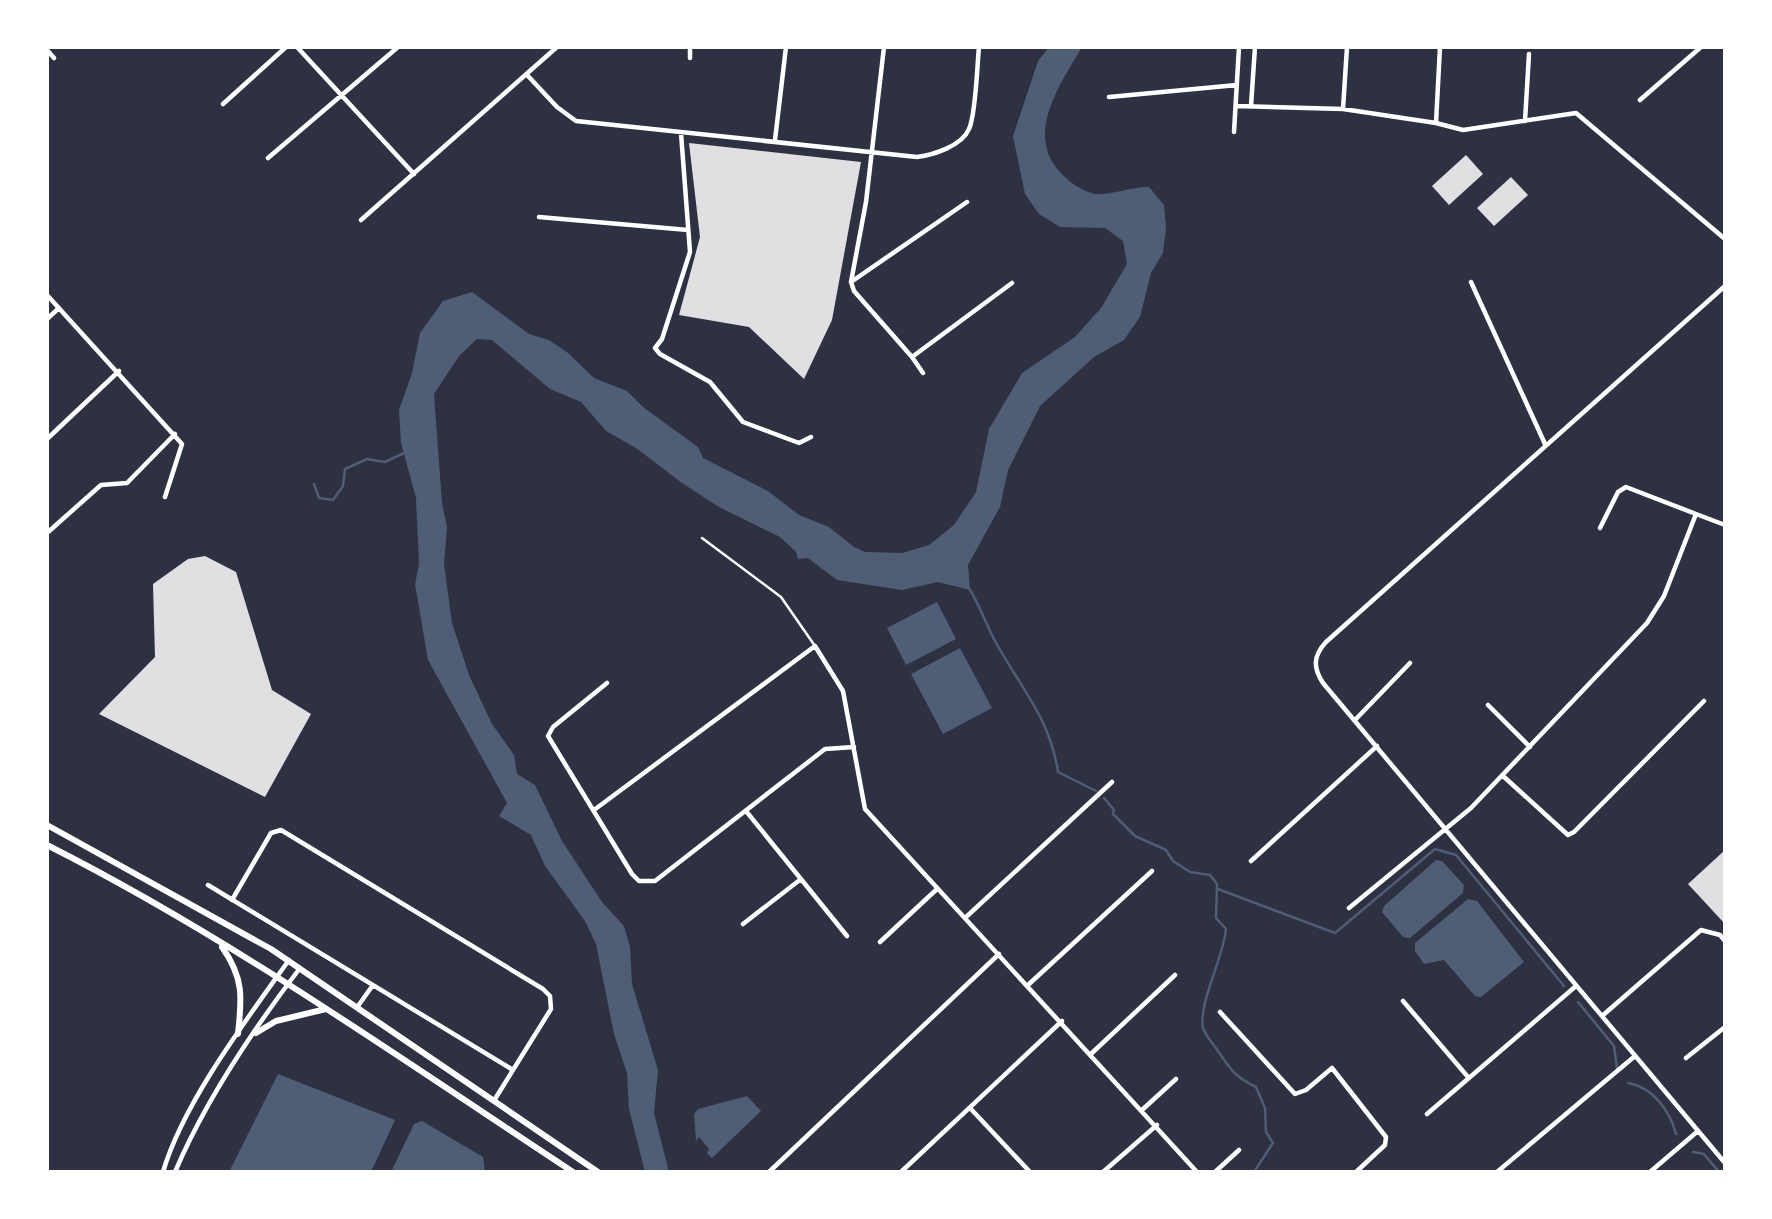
<svg xmlns="http://www.w3.org/2000/svg" width="1772" height="1219" font-family="'Crimson Pro',serif">
  <style>
    .water { fill: #4f5d75 }
    .lines { fill: none; stroke-linecap: round; stroke-linejoin: round }
    .stream { stroke: #4f5d75; stroke-width: 2.5 }
    .building { fill: #e0e0e3 }
    .service { stroke: #fff; stroke-width: 2.5 }
    .minor { stroke: #fff; stroke-width: 4.5 }
    .tertiary { stroke: #fff; stroke-width: 6 }
  </style>
  <rect width="100%" height="100%" fill="#2d3142"/>
  <!-- water -->
  <path class="water" d="M1049 47H1082C1061 83 1025 133 1059 171 1068 181 1081 191 1095 194 1107 196 1134 186 1149 187L1164 205 1166 228 1163 253 1151 273 1140 317 1124 340 1094 357 1040 406 1008 470 1000 507 968 565 970 590 938 582 902 590 837 580 808 558 798 559 796 552 780 537 719 507 682 483 636 448 606 431 581 402 550 389 492 340 477 339 459 356 434 394 442 503 447 527 444 564 452 623 469 675 492 724 514 755 517 774 535 785 562 841 602 902 624 926 630 947 632 984 658 1070 654 1113 669 1172H645L629 1109 627 1073 614 1034 596 944 585 921 545 866 531 835 499 816 507 803 428 660 415 584 419 564 416 498 401 443 399 410 412 373 420 333 443 301 472 292 529 334 549 340 568 353 594 378 627 391 643 407 698 447 703 458 768 491 799 515 829 527 854 547 865 552 902 553 929 545 954 525 976 492 989 429 1022 373 1075 337 1101 308 1127 264 1123 241 1105 228 1060 227 1039 214 1025 194 1013 136 1038 61Z
    M937 602 956 639 906 665 887 628Z
    M960 648 992 708 943 734 911 674Z
    M1436 860 1442 861 1464 885 1463 893 1410 938 1403 937 1382 912 1384 906Z
    M1468 899 1477 901 1524 962 1481 997 1475 996 1444 960 1424 964 1415 951V943Z
    M278 1074 395 1120 371 1172H229Z
    M747 1096 761 1111 712 1158 707 1153 709 1149 699 1137 696 1141 694 1114 698 1109Z
    M422 1121 483 1157 485 1172H391L414 1124Z"/>
  <g class="lines">
    <!-- stream -->
    <path class="stream" d="M314 484 319 498 333 500 343 486 345 469 367 459 385 462 404 453
      M969 588C980 606 986 624 995 641 1020 687 1050 718 1058 772L1096 791
      M1104 798 1114 810 1113 814 1135 836 1166 850 1173 861 1190 872 1210 875 1217 884 1216 918 1226 929C1224 956 1198 1004 1203 1028 1206 1037 1213 1043 1218 1051 1231 1070 1235 1077 1256 1087L1265 1108 1266 1132 1273 1143 1254 1172
      M1218 889 1335 933 1435 849 1456 855 1564 986
      M1578 1002 1614 1046 1617 1068
      M1628 1083C1653 1087 1670 1111 1676 1134
      M1693 1152 1704 1154 1719 1172"/>
  </g>
  <!-- building -->
  <path class="building" d="M689 143 861 162 832 320 804 379 749 327 679 315 700 237Z
    M1466 155 1483 174 1449 205 1432 186Z
    M1511 177 1528 195 1494 226 1477 208Z
    M205 556 236 572 272 690 311 714 265 797 99 714 155 657 153 584 188 559Z
    M1725 850V924L1688 884Z"/>
  <g class="lines">
    <!-- service -->
    <path class="service" d="M702 538 781 597 815 646"/>
    <!-- minor -->
    <path class="minor" d="M297 47 414 174
      M884 47 866 202 851 282 854 291 912 357 923 373
      M47 50 54 58
      M690 58V47
      M528 76 557 107 576 121 917 157C933 155 962 146 969 129 976 114 977 66 979 47
      M1109 97 1237 85
      M1640 100 1701 47
      M223 104 286 47
      M1236 106 1343 109 1436 123 1463 130 1576 113 1725 239
      M1251 106 1255 47
      M1343 109 1347 47
      M1525 121 1529 54
      M1436 123 1440 47
      M1234 132 1239 47
      M681 133 690 252 662 339 655 348 660 354 710 382 743 422 799 443 811 437
      M775 140 786 47
      M268 158 398 47
      M539 217 688 230
      M361 220 557 47
      M851 282 967 202
      M1471 282 1545 444
      M1725 286 1326 642C1313 656 1313 668 1323 683L1725 1163
      M47 295 182 444 165 497
      M47 319 59 308
      M912 357 1012 283
      M47 439 119 371
      M1696 514 1725 525
      M47 533 101 485 127 483 175 434
      M607 683 553 727 548 736 632 874 639 881H655L825 749 854 747
      M1488 705 1530 747
      M1355 720 1410 663
      M1503 776 1568 835 1574 832 1704 701
      M594 810 815 646 843 691 865 809 1197 1172
      M746 811 847 936
      M1251 861 1377 746
      M208 885 513 1070
      M232 900 271 833 281 830 543 989 550 996 551 1009 495 1099
      M1349 908 1471 808 1647 623 1664 596 1696 514 1626 487 1618 492 1600 528
      M965 918 1112 782
      M743 924 801 879
      M880 942 937 889
      M1028 985 1152 871
      M1403 1001 1468 1077
      M358 1006 373 985
      M1220 1012 1295 1094 1306 1090 1332 1068 1386 1137 1385 1145 1356 1172
      M1602 1016 1701 930 1720 935 1725 941
      M1092 1053 1175 975
      M1686 1058 1725 1027
      M970 1108 1030 1172
      M1142 1110 1176 1079
      M1427 1114 1576 986
      M163 1172C183 1103 247 1019 289 960
      M175 1172C206 1099 252 1031 300 968
      M769 1172 999 954
      M901 1172 1062 1021
      M1103 1172 1157 1125
      M1215 1172 1239 1150
      M1497 1172 1635 1056
      M1650 1172 1698 1131"/>
    <!-- tertiary -->
    <path class="tertiary" d="M47 825 271 949 598 1172
      M47 845C231 938 401 1059 573 1172
      M222 947C244 978 242 998 238 1034
      M256 1033 276 1021 326 1009"/>
  </g>
  <!-- border -->
  <rect width="1772" height="1219" fill="none" stroke="#ffffff" stroke-width="98"/>
</svg>
